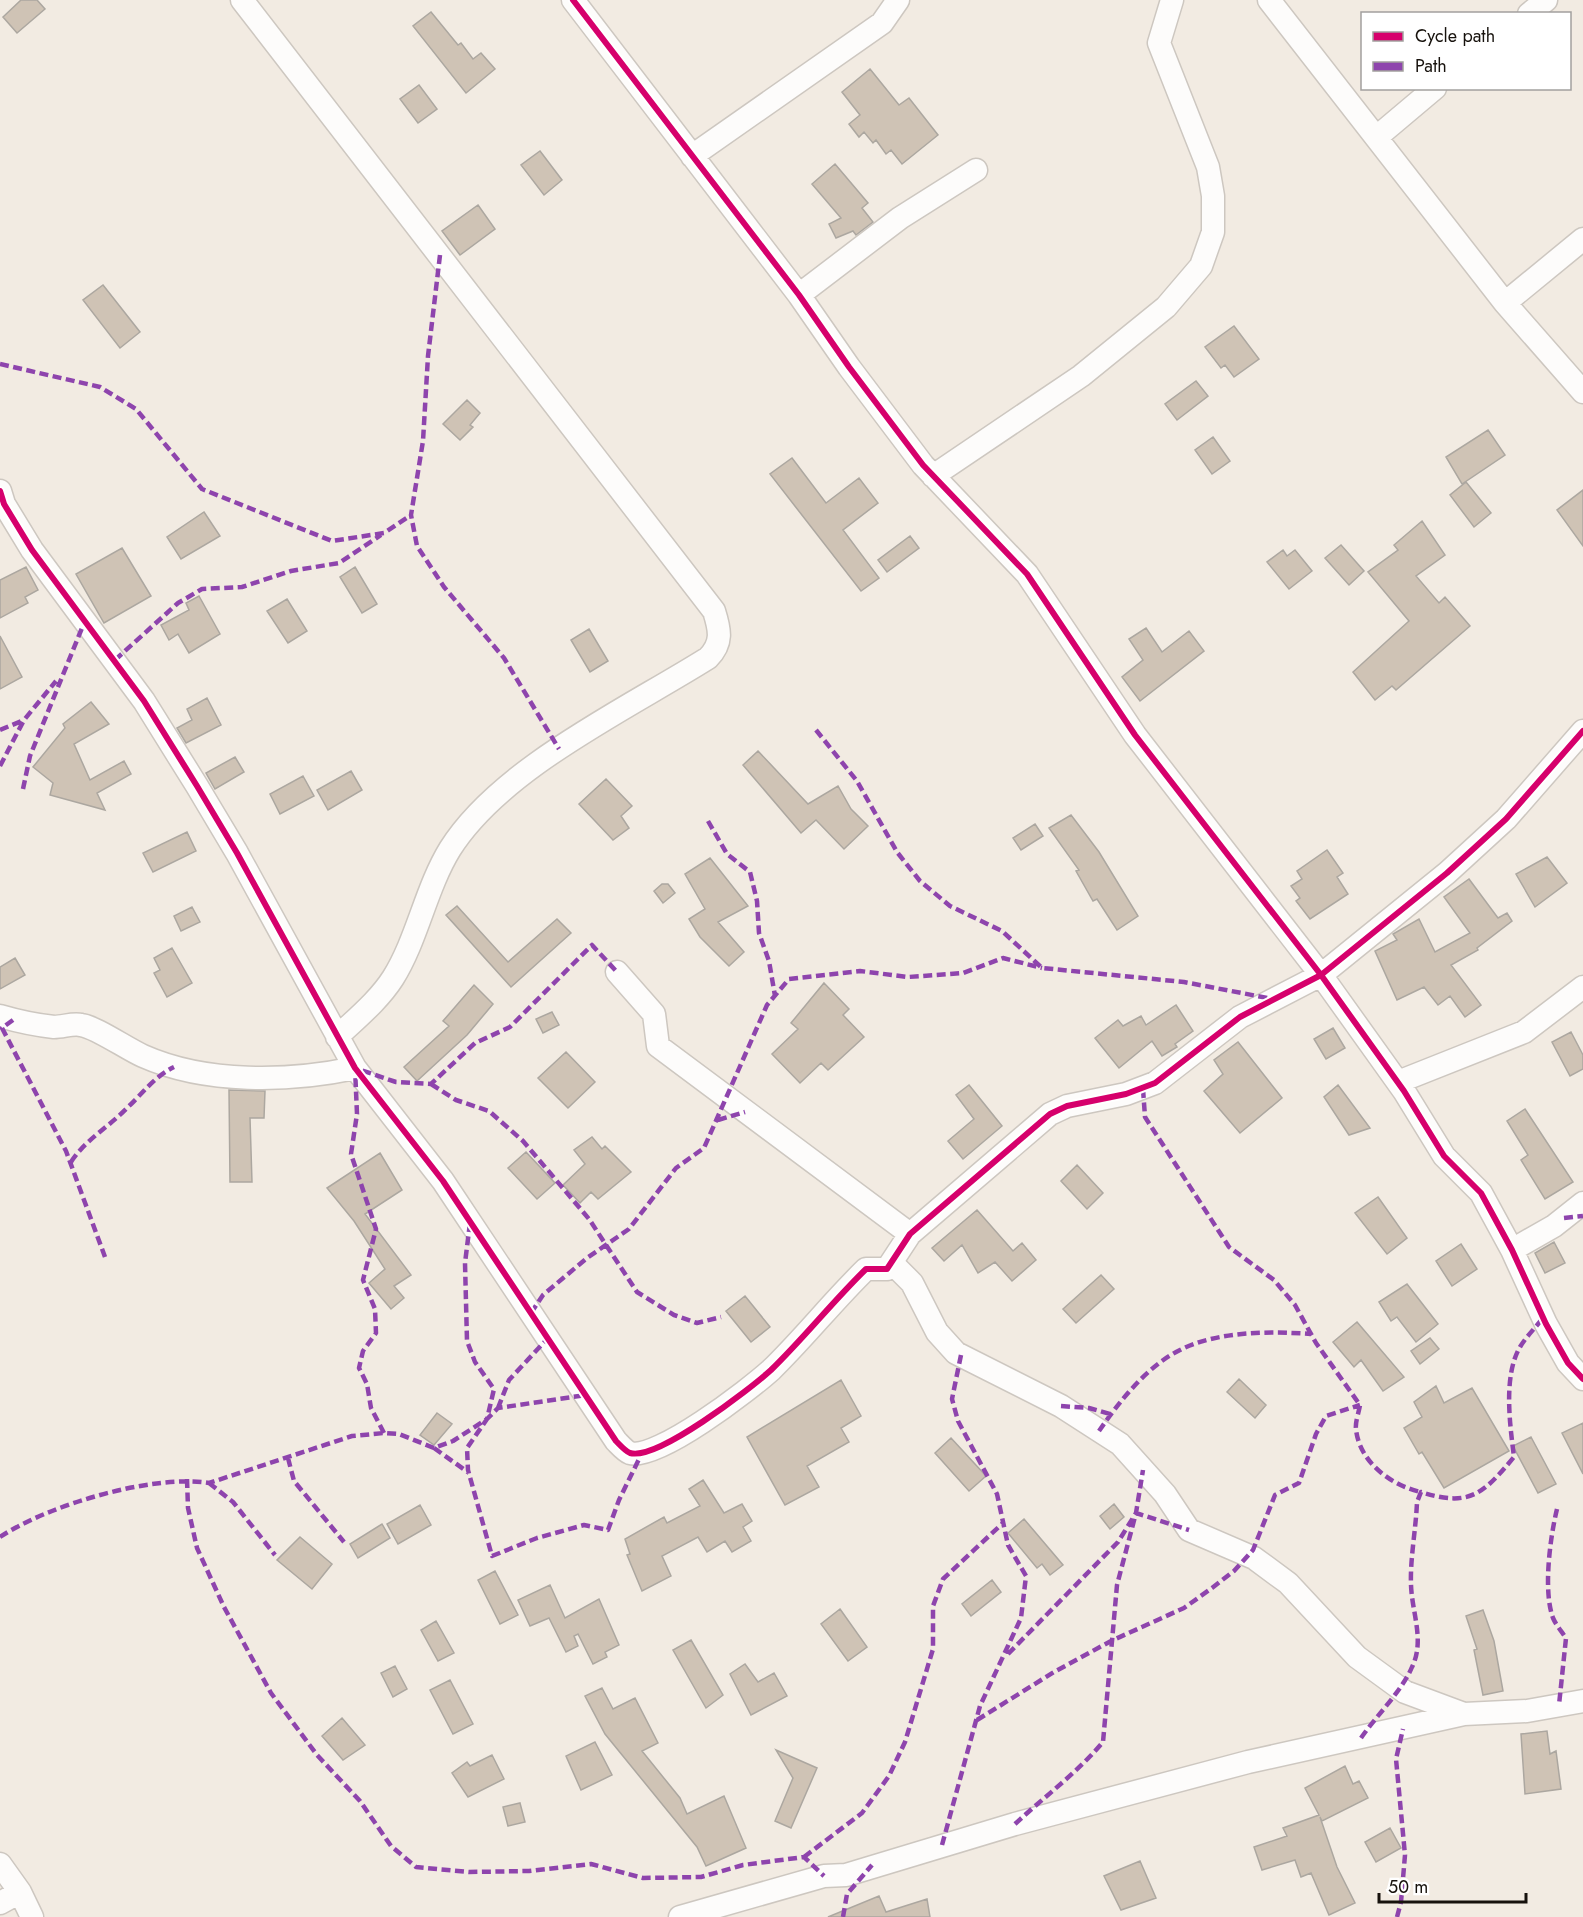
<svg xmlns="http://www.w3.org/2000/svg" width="1583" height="1917" font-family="Jost,sans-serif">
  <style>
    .building { fill: #cfc3b5; stroke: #aca7a0; stroke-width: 1.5 }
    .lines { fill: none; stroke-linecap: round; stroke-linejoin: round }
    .minor-casing { stroke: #cdc7c0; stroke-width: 25 }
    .minor { stroke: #fdfcfb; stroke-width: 22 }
    .quiet { stroke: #8e44ad; stroke-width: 4.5; stroke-dasharray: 9 4.5; stroke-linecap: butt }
    .cycleway-casing { stroke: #fff; stroke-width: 10 }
    .cycleway { stroke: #d6006c; stroke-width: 6 }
  </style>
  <rect width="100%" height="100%" fill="#f2ebe2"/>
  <!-- building -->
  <path class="building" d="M21 0H37L45 9 17 33 3 17Z
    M431 12 458 45 461 43 473 59 481 53 495 69 466 93 413 26Z
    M870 69 899 105 909 98 938 135 902 164 891 150 886 154 876 140 873 143 864 132 859 137 849 124 860 115 842 92Z
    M419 85 437 109 418 123 400 99Z
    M540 151 562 180 544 195 521 165Z
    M835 164 868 203 862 208 873 222 856 235 853 231 836 238 829 224 841 218 812 184Z
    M478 205 495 229 460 255 442 231Z
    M103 285 140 332 120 348 83 300Z
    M1234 326 1259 359 1234 377 1225 365 1221 368 1205 347Z
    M1196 381 1208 396 1177 420 1165 404Z
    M467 400 480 413 470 425 473 427 460 440 443 424Z
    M1488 430 1505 455 1462 484 1446 457Z
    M1213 437 1230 461 1212 474 1195 450Z
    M792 458 826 503 859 478 878 503 843 530 879 578 861 591 770 474Z
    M1466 482 1491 513 1474 527 1450 495Z
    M1583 490V546L1557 510Z
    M204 512 220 536 181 559 167 537Z
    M1422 521 1445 555 1416 576 1439 603 1445 597 1470 626 1396 690 1392 686 1375 700 1353 672 1409 621 1368 572 1398 550 1394 545Z
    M910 536 919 548 887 572 878 560Z
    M1341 545 1364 571 1349 585 1325 558Z
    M122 548 151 596 104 623 76 574Z
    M1283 550 1287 556 1295 550 1312 571 1289 589 1267 562Z
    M26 567 38 590 25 597 28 603 0 618V580Z
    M355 567 377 604 362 613 340 577Z
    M199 596 220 634 189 653 178 634 169 640 161 625 189 610 186 603Z
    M287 599 307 631 288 643 267 611Z
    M1146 628 1162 652 1189 631 1204 651 1140 701 1122 677 1143 660 1129 639Z
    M589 629 608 661 590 672 571 640Z
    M0 636 22 677 0 689Z
    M207 698 221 725 186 743 177 728 192 720 187 709Z
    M91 702 109 724 74 744 90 780 124 761 131 774 97 793 105 810 50 795 53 783 33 767 65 728 63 724Z
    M758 751 808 804 838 786 851 809 868 826 844 849 816 820 801 833 743 765Z
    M235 757 244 772 215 789 206 773Z
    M351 771 362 790 328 810 317 790Z
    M303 776 314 796 280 814 270 794Z
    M606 779 632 806 621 816 629 828 613 840 579 804Z
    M1071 815 1099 852 1138 916 1117 930 1097 899 1093 901 1076 871 1079 870 1049 828Z
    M1035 824 1043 836 1021 850 1013 838Z
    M187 832 196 851 153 872 143 853Z
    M1327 850 1343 873 1337 877 1348 894 1310 919 1296 901 1300 898 1291 886 1302 879 1297 871Z
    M1547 857 1567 883 1535 907 1516 874Z
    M710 858 748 906 718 922 744 952 729 966 700 937 689 919 705 909 685 874Z
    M1469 879 1498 918 1507 913 1512 921 1477 948 1478 950 1451 965 1481 1005 1465 1017 1450 996 1438 1005 1424 987 1397 1000 1375 951 1397 940 1393 934 1419 919 1435 952 1470 933 1444 897Z
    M662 884H668L675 893 663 903 654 891Z
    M457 906 508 962 557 919 571 933 511 987 446 915Z
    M192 907 200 922 181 931 174 916Z
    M172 948 192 983 167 997 154 973 160 970 154 958Z
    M15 958 25 975 0 989V967Z
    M824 983 849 1009 843 1015 864 1037 828 1070 821 1063 800 1083 772 1054 798 1029 791 1023Z
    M474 985 493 1004 467 1035 417 1081 404 1067 449 1026 443 1021Z
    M1176 1005 1193 1031 1175 1044 1177 1047 1162 1056 1152 1041 1119 1068 1095 1038 1118 1020 1123 1026 1141 1016 1146 1025Z
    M552 1012 559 1025 543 1033 536 1019Z
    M1333 1028 1345 1048 1326 1059 1314 1039Z
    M1571 1032 1583 1055V1069L1570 1076 1552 1042Z
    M1238 1042 1282 1098 1240 1133 1204 1091 1223 1074 1214 1060Z
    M566 1052 595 1082 568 1108 538 1078Z
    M969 1085 1002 1126 963 1159 948 1141 974 1119 956 1095Z
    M1338 1085 1370 1128 1349 1135 1324 1097Z
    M229 1090 265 1091 264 1118H250L252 1182H230Z
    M1525 1109 1573 1182 1545 1199 1521 1160 1528 1155 1507 1121Z
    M592 1137 602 1149 605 1146 631 1172 598 1199 591 1192 580 1203 563 1185 585 1164 574 1150Z
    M526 1152 555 1183 537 1199 508 1168Z
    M380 1153 402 1190 365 1214 411 1275 394 1286 404 1298 391 1309 369 1283 385 1269 354 1221 327 1188Z
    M1077 1165 1103 1193 1087 1209 1061 1181Z
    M1378 1197 1407 1238 1387 1254 1355 1213Z
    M977 1210 1013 1251 1022 1243 1036 1260 1012 1281 995 1262 978 1273 962 1245 944 1261 932 1248Z
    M1554 1242 1565 1263 1545 1273 1535 1253Z
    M1461 1244 1477 1269 1452 1286 1436 1261Z
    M1101 1275 1114 1289 1076 1323 1063 1309Z
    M1407 1284 1438 1324 1416 1342 1397 1317 1391 1321 1379 1302Z
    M745 1296 770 1327 751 1342 726 1311Z
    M1357 1322 1404 1377 1383 1391 1361 1360 1354 1367 1333 1342Z
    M1430 1338 1439 1349 1420 1364 1411 1351Z
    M1239 1379 1266 1405 1255 1418 1227 1392Z
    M841 1380 861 1416 841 1428 849 1442 807 1466 819 1487 785 1505 747 1437Z
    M1436 1386 1444 1403 1472 1388 1509 1451 1444 1488 1422 1452 1419 1454 1404 1428 1422 1417 1414 1402Z
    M437 1413 452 1424 434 1445 420 1435Z
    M1583 1423V1474L1562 1433Z
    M1531 1437 1556 1484 1538 1493 1513 1446Z
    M951 1438 986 1476 969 1491 935 1453Z
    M703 1480 724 1513 742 1504 752 1521 743 1527 751 1541 732 1552 725 1541 707 1552 698 1537 662 1556 671 1576 642 1591 627 1555 630 1554 625 1539 664 1517 667 1523 700 1506 689 1489Z
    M1114 1504 1124 1517 1110 1529 1100 1516Z
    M420 1505 431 1525 398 1544 387 1524Z
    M1024 1519 1063 1565 1050 1575 1042 1564 1037 1568 1008 1533Z
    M382 1524 390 1538 358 1558 350 1544Z
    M300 1537 332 1564 312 1589 277 1560Z
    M495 1571 518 1615 500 1624 478 1580Z
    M992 1580 1001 1592 971 1616 962 1604Z
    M550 1585 565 1618 599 1599 619 1645 605 1652 607 1657 593 1664 578 1634 574 1636 578 1646 566 1652 549 1618 530 1626 518 1600Z
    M840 1609 867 1647 848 1661 821 1624Z
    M1483 1610 1494 1641 1503 1691 1483 1695 1474 1650 1477 1649 1466 1616Z
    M436 1621 454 1653 438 1661 421 1630Z
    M691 1640 723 1695 706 1708 673 1650Z
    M745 1664 758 1682 774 1673 787 1696 751 1715 730 1674Z
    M395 1666 407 1689 393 1697 381 1673Z
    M450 1680 473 1724 453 1734 430 1690Z
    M602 1688 613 1709 635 1698 658 1743 642 1751 680 1798 687 1814 724 1796 746 1848 706 1866 697 1847 605 1734 585 1696Z
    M342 1718 365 1745 343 1760 322 1736Z
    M1547 1731 1550 1754 1556 1751 1561 1789 1525 1794 1521 1734Z
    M595 1742 612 1775 581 1790 566 1756Z
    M776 1750 817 1768 791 1828 775 1821 793 1778Z
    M492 1755 504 1779 468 1797 452 1773 467 1762 470 1766Z
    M1345 1766 1353 1784 1359 1781 1368 1798 1322 1821 1320 1817 1337 1867 1355 1903 1329 1915 1311 1873 1301 1877 1295 1860 1262 1870 1254 1847 1287 1836 1283 1828 1319 1815 1305 1788Z
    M520 1803 525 1822 508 1826 503 1807Z
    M1390 1828 1401 1848 1376 1862 1365 1842Z
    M1140 1861 1156 1898 1121 1910 1104 1876Z
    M879 1896 886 1912 927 1899 930 1917H828Z"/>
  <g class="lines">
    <defs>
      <path id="minor" d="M242 0 714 611C720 630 723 643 708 658 627 709 501 768 450 849 426 888 417 940 393 978 379 1000 357 1018 337 1037
        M573 0 799 295 849 367 923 465 1027 574 1135 735 1321 975 1404 1091 1444 1156 1481 1193 1512 1250 1546 1324 1568 1363 1583 1379
        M1269 0 1505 303 1583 392
        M1529 14 1546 0
        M1378 136 1435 88
        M692 156 882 23 898 0
        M799 295 900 218 976 170
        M1505 303 1583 239
        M933 476 1081 376 1166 307 1201 266 1213 232V196L1208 167 1159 43 1172 0
        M0 491 4 504 32 550 144 701 197 786 237 853 355 1068 443 1181 616 1441C620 1445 625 1451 630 1453 657 1461 750 1389 771 1370 804 1338 833 1301 866 1269H887L910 1234 1050 1114 1067 1106 1126 1094 1155 1083 1240 1017 1321 975 1447 873 1506 819 1583 731
        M617 972 654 1014 658 1046 910 1234
        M0 1016C17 1021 36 1025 54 1027 63 1027 73 1023 81 1025 96 1027 127 1049 143 1056 206 1084 289 1082 355 1068
        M1398 1082 1524 1032 1583 987
        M1512 1250 1554 1226 1583 1203
        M887 1269 892 1263 912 1283 937 1332 956 1353 1061 1406 1120 1444 1165 1494 1189 1530 1254 1558 1288 1583 1357 1657 1405 1692 1464 1714
        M0 1864 20 1892 32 1917
        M0 1903 20 1892
        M680 1917 824 1876 846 1875 1015 1824 1248 1762 1464 1714 1527 1711 1583 1701"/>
    </defs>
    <!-- minor casing -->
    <use href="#minor" class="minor-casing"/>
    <!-- minor -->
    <use href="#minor" class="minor"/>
    <!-- quiet -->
    <path class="quiet" d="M440 255 428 356 423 441 411 515 417 546 444 587 504 658 559 749
      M0 364 100 387 136 409 202 489 332 541 384 533 411 515
      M115 660 178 603 202 589 242 587 291 571 339 563 381 535
      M0 730 24 720
      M816 730 857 781 897 852 920 881 950 906 1002 931 1042 968 1184 982 1273 999
      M0 766 24 720 56 681
      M23 789 30 756 84 623
      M708 821 727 854 750 872 757 901 759 933 769 961 775 996
      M13 1020 2 1028 66 1151 105 1257
      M431 1084 456 1100 489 1111 523 1141 589 1219 637 1292 674 1315 697 1323 721 1317
      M1143 1089 1145 1117 1229 1247 1274 1280 1295 1305 1316 1343 1360 1405C1359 1412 1355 1422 1356 1429 1359 1462 1392 1486 1421 1492
      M718 1120 745 1112
      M71 1162C86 1139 109 1127 128 1107 143 1093 155 1076 174 1067
      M1564 1218 1583 1216
      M470 1223 465 1263 467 1341 475 1362 494 1389 487 1419 467 1448 468 1470 492 1556 537 1538 584 1525 608 1530 619 1500 642 1453
      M531 1313 543 1295 587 1258 629 1229 676 1168 704 1148 767 1005 789 979 860 971 908 977 963 973 1003 958 1042 968
      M1061 1406 1089 1408 1110 1414
      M498 1408 509 1380 548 1338
      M1099 1431C1119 1402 1147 1366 1180 1350 1217 1331 1271 1331 1311 1334
      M384 1433 371 1408 367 1384 359 1368 363 1351 376 1333 375 1309 363 1280 376 1229 351 1154 357 1114 355 1068 396 1082 431 1084 475 1043 510 1027 592 945 617 972
      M434 1448 469 1473
      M288 1458 294 1481 344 1542
      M187 1479 188 1508 197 1548 224 1607 271 1693 317 1755 360 1801 391 1846 416 1867 469 1872 529 1871 591 1864 643 1878 701 1877 743 1865 804 1857 824 1876
      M209 1483 233 1502 275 1555
      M1557 1509C1550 1538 1543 1591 1553 1618 1556 1625 1562 1632 1566 1638L1559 1705
      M0 1537C48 1505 153 1474 209 1483L352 1436 384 1433 399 1434 434 1448 453 1441 487 1419 498 1408 586 1395
      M1008 1654 1118 1542 1136 1513 1143 1470
      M977 1720 1054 1672 1111 1641 1184 1608 1212 1588 1234 1571 1253 1550 1275 1495 1299 1483 1316 1434 1326 1416 1360 1405
      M1361 1738C1376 1716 1402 1691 1412 1667 1425 1641 1412 1613 1411 1585 1410 1558 1416 1529 1417 1502L1421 1492C1470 1508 1484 1493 1514 1457 1510 1425 1503 1376 1520 1347 1526 1337 1535 1328 1543 1318
      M1015 1824C1044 1797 1078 1772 1103 1742L1117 1585 1136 1513 1189 1530
      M942 1845 980 1706 1021 1618 1026 1576 1008 1545 997 1494 958 1421 952 1399 961 1355
      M804 1857 862 1813 889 1776 905 1742 933 1649V1606L943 1579 1004 1522
      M843 1917 847 1894 872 1865
      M1397 1917 1401 1902 1405 1855 1396 1759 1403 1729"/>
    <defs>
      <path id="cycleway" d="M573 0 799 295 849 367 923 465 1027 574 1135 735 1321 975 1404 1091 1444 1156 1481 1193 1512 1250 1546 1324 1568 1363 1583 1379
        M0 491 4 504 32 550 144 701 197 786 237 853 355 1068 443 1181 616 1441C620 1445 625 1451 630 1453 657 1461 750 1389 771 1370 804 1338 833 1301 866 1269H887L910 1234 1050 1114 1067 1106 1126 1094 1155 1083 1240 1017 1321 975 1447 873 1506 819 1583 731"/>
    </defs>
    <!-- cycleway casing -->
    <use href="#cycleway" class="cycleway-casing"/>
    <!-- cycleway -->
    <use href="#cycleway" class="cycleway"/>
  </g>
  <!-- legend -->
  <rect x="1361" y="12" width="210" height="78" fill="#ffffff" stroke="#a2a09e" stroke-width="1.5"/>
  <rect x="1373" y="32" width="30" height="9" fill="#d6006c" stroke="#a2a09e" stroke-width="1.5"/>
  <text x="1415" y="42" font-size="18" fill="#17120d">Cycle path</text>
  <rect x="1373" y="62" width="30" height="9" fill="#8e44ad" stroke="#a2a09e" stroke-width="1.5"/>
  <text x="1415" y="72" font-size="18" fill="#17120d">Path</text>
  <!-- scale -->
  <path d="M1379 1893v9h147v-9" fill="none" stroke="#17120d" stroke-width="3"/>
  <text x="1388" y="1893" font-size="18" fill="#17120d" stroke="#ffffff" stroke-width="4.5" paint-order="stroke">50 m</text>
</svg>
